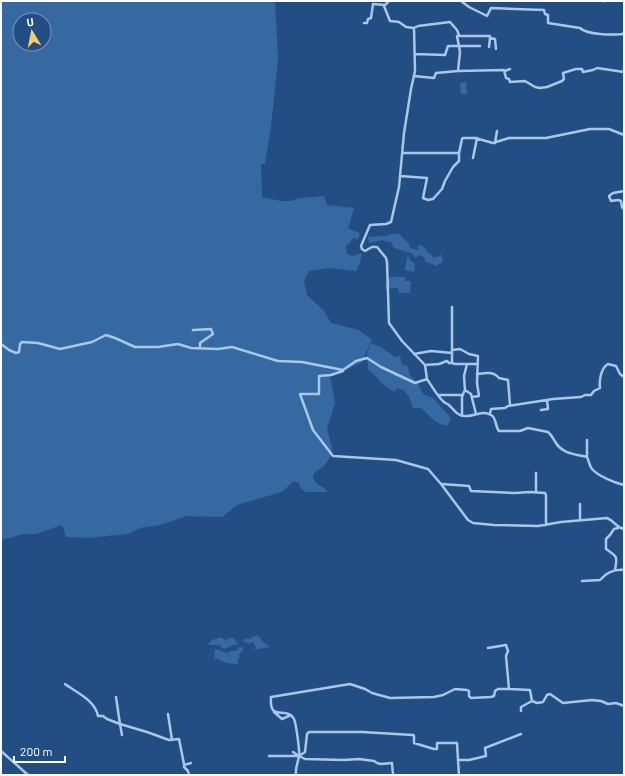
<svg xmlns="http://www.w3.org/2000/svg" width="625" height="776" font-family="Barlow,sans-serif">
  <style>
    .green { fill: #3668a1; fill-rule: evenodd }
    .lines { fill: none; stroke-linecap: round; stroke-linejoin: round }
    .minor { stroke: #aac7e9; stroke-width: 2.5 }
  </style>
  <rect width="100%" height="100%" fill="#224e84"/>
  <!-- green -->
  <path class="green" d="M1 1H275L278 57 277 70 271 127 265 164H261L262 197 281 201H290L300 198 324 196 327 205 354 208 348 228 359 233 360 236 357 240 355 238 352 239 350 243 346 245 347 254 353 256 362 253 360 263 356 271 329 268 309 271 304 281 307 295 324 311 331 323 359 330 372 340 362 362 350 368 330 375 335 403 327 429 332 447 331 456 323 467 315 472 313 477C317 487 323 485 328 492H306L301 489 299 483 294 481 282 492 237 505 222 517 187 516 160 525 141 528 128 534 88 538 66 537 62 525 36 534H24L1 540ZM20 20H44V44H20Z
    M466 82 467 94H461L460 83Z
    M391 234H399L409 244 410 248 418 250V246L421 245 426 249 427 252 432 255 433 258 440 256 441 253 443 262 435 266 433 264 431 265V263H428L425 261 424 257 419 255 416 258 411 253 394 248 391 242H387L383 240 369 243 368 237C376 235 384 238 391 234Z
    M408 254 409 259 415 264 414 272 405 270Z
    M390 277H405V281H411L410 293H399L398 288H391L386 291 385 285Z
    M371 344 379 346 395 357 400 356 402 364 408 366 409 374 419 385 423 394 433 398 451 418 448 425C438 427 428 414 421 408H413C410 399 408 390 397 388L394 392 382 384 373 373 368 370 367 353Z
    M258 635 260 637 262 641 270 647 253 650 256 648 253 642 249 644 245 641 243 642 242 641 246 638 249 639Z
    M221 637 226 641 229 638H234L238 645H233L224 649 219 645H208C210 639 217 639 221 637Z
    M243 647V651L239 654 240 658H238V664C231 664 223 663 218 659H214L215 649 227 653 231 651H237L238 648Z"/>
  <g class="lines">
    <!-- minor -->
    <path class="minor" d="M389 1 384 6 390 21 399 22 406 27 414 28 415 71 411 89 404 133 399 187 391 222 386 224 370 225 361 246 362 249 365 251 372 247H377L386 258 387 262 389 323 402 341 425 365 427 379
      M461 1 469 7 487 16 491 8 544 10 545 14 548 15V23L580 28C587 35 612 35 623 34L624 32
      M603 1H605
      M364 23H367L368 19 371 18 373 4 385 5
      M414 28 418 26 450 22 457 30 459 35
      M489 47 490 38
      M415 54 445 55 448 46H480
      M458 71 460 52 457 36H490V38L495 39 496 49
      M505 71 510 69
      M414 76 434 78 436 73 458 71 504 70 506 78 509 79 510 82 525 81 535 87 540 88 547 87 562 81 564 79 563 73 576 69H582L583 72 593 70 597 68 624 72
      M495 143 497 131
      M402 153H459L462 139 463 138H475L493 143 509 138H546L590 129H609L624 135
      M473 158 477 138
      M400 176 427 178 423 198 428 200 433 199 442 189 445 181 453 167 459 161V153
      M624 191 613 193 609 196 611 201 618 200 621 201 622 207 624 209
      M452 307V363L455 364H467L464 376 465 390 471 394 476 414
      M193 330 211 329 213 334 200 343V347
      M1 344 9 350 16 353 19 352 20 344 22 342 38 343 60 349 92 342 106 335 115 338 135 347H158L178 344 191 348 218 349 232 347 278 361 302 362 343 370 356 361 367 358 381 367 415 383 427 379C432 386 437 396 444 402 445 403 448 404 449 405 454 410 458 417 467 416 475 416 483 410 491 415 497 418 495 427 499 431H520L528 428 548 432C552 435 553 439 556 443 563 454 575 454 587 457 589 461 589 465 592 469 598 476 615 483 624 485
      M452 350 460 349 469 354 478 356 477 383 479 396 472 397
      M414 354 431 351 452 353
      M467 364H478
      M425 365 439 364 447 361 449 363H452
      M343 371 331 375 319 376V394H300L313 430 333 456 396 460 428 469 441 484 468 520 473 523 494 525 538 526 561 522 607 518C615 521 615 527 624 529
      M477 374C485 373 493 371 499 378L508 380 510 405
      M438 395H463
      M541 410 548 409 547 400
      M490 414 491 409 505 408 508 406 553 399 581 397 585 395H591L594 391 600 388C599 380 601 368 608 364L616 366 620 374 624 377
      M462 416V396L465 390
      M587 457V440
      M442 484 469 486 471 491 515 493 530 492 545 493 546 495V525
      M536 493V473
      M580 504V520
      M615 570C618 555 616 556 606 549V539L610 535 614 529 618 528
      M582 581 600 580C606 573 614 569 624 570
      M65 684C77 693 95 700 98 716H103L107 719 120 724 116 697
      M509 689 530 690 532 701 537 703 543 702 547 695 550 694 563 703 592 700 601 701 608 704 616 703 624 706
      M521 711V707L532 701
      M274 712 282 719 291 715
      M168 714 172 740
      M122 735 120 724 147 732 169 740 179 739 184 764
      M1 751 28 775
      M293 752 299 756
      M269 756H299
      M299 756 305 752 307 734 309 732H362L413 735 414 736V743L434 749H437V743H457L458 760H469L486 756 485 748 521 734
      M299 756 305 759 344 760 359 759 374 761 377 763 381 764 392 763 393 775
      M458 760 459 775
      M189 775 188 771 184 767V765L191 763
      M296 775C295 768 298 763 299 756 300 752 296 723 294 719 286 705 269 723 271 697L350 684 365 689 372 693 390 698 434 697 443 695 455 689 467 690 469 691V696L471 698 491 697 494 696 495 691 498 689H509L506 656 508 651 506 645 488 648"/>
  </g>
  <!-- border -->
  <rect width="625" height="776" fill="none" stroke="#ffffff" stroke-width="4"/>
  <!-- north arrow -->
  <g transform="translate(32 32) rotate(350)"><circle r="19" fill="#224e84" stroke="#7a95b5"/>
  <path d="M0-3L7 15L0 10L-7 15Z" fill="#f5cc6c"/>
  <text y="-6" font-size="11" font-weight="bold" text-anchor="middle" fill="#ffffff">U</text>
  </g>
  <!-- scale -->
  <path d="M14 756v6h51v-6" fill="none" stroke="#ffffff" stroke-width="2"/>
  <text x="20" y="756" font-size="12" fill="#ffffff" stroke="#224e84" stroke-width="3" paint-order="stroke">200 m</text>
</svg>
